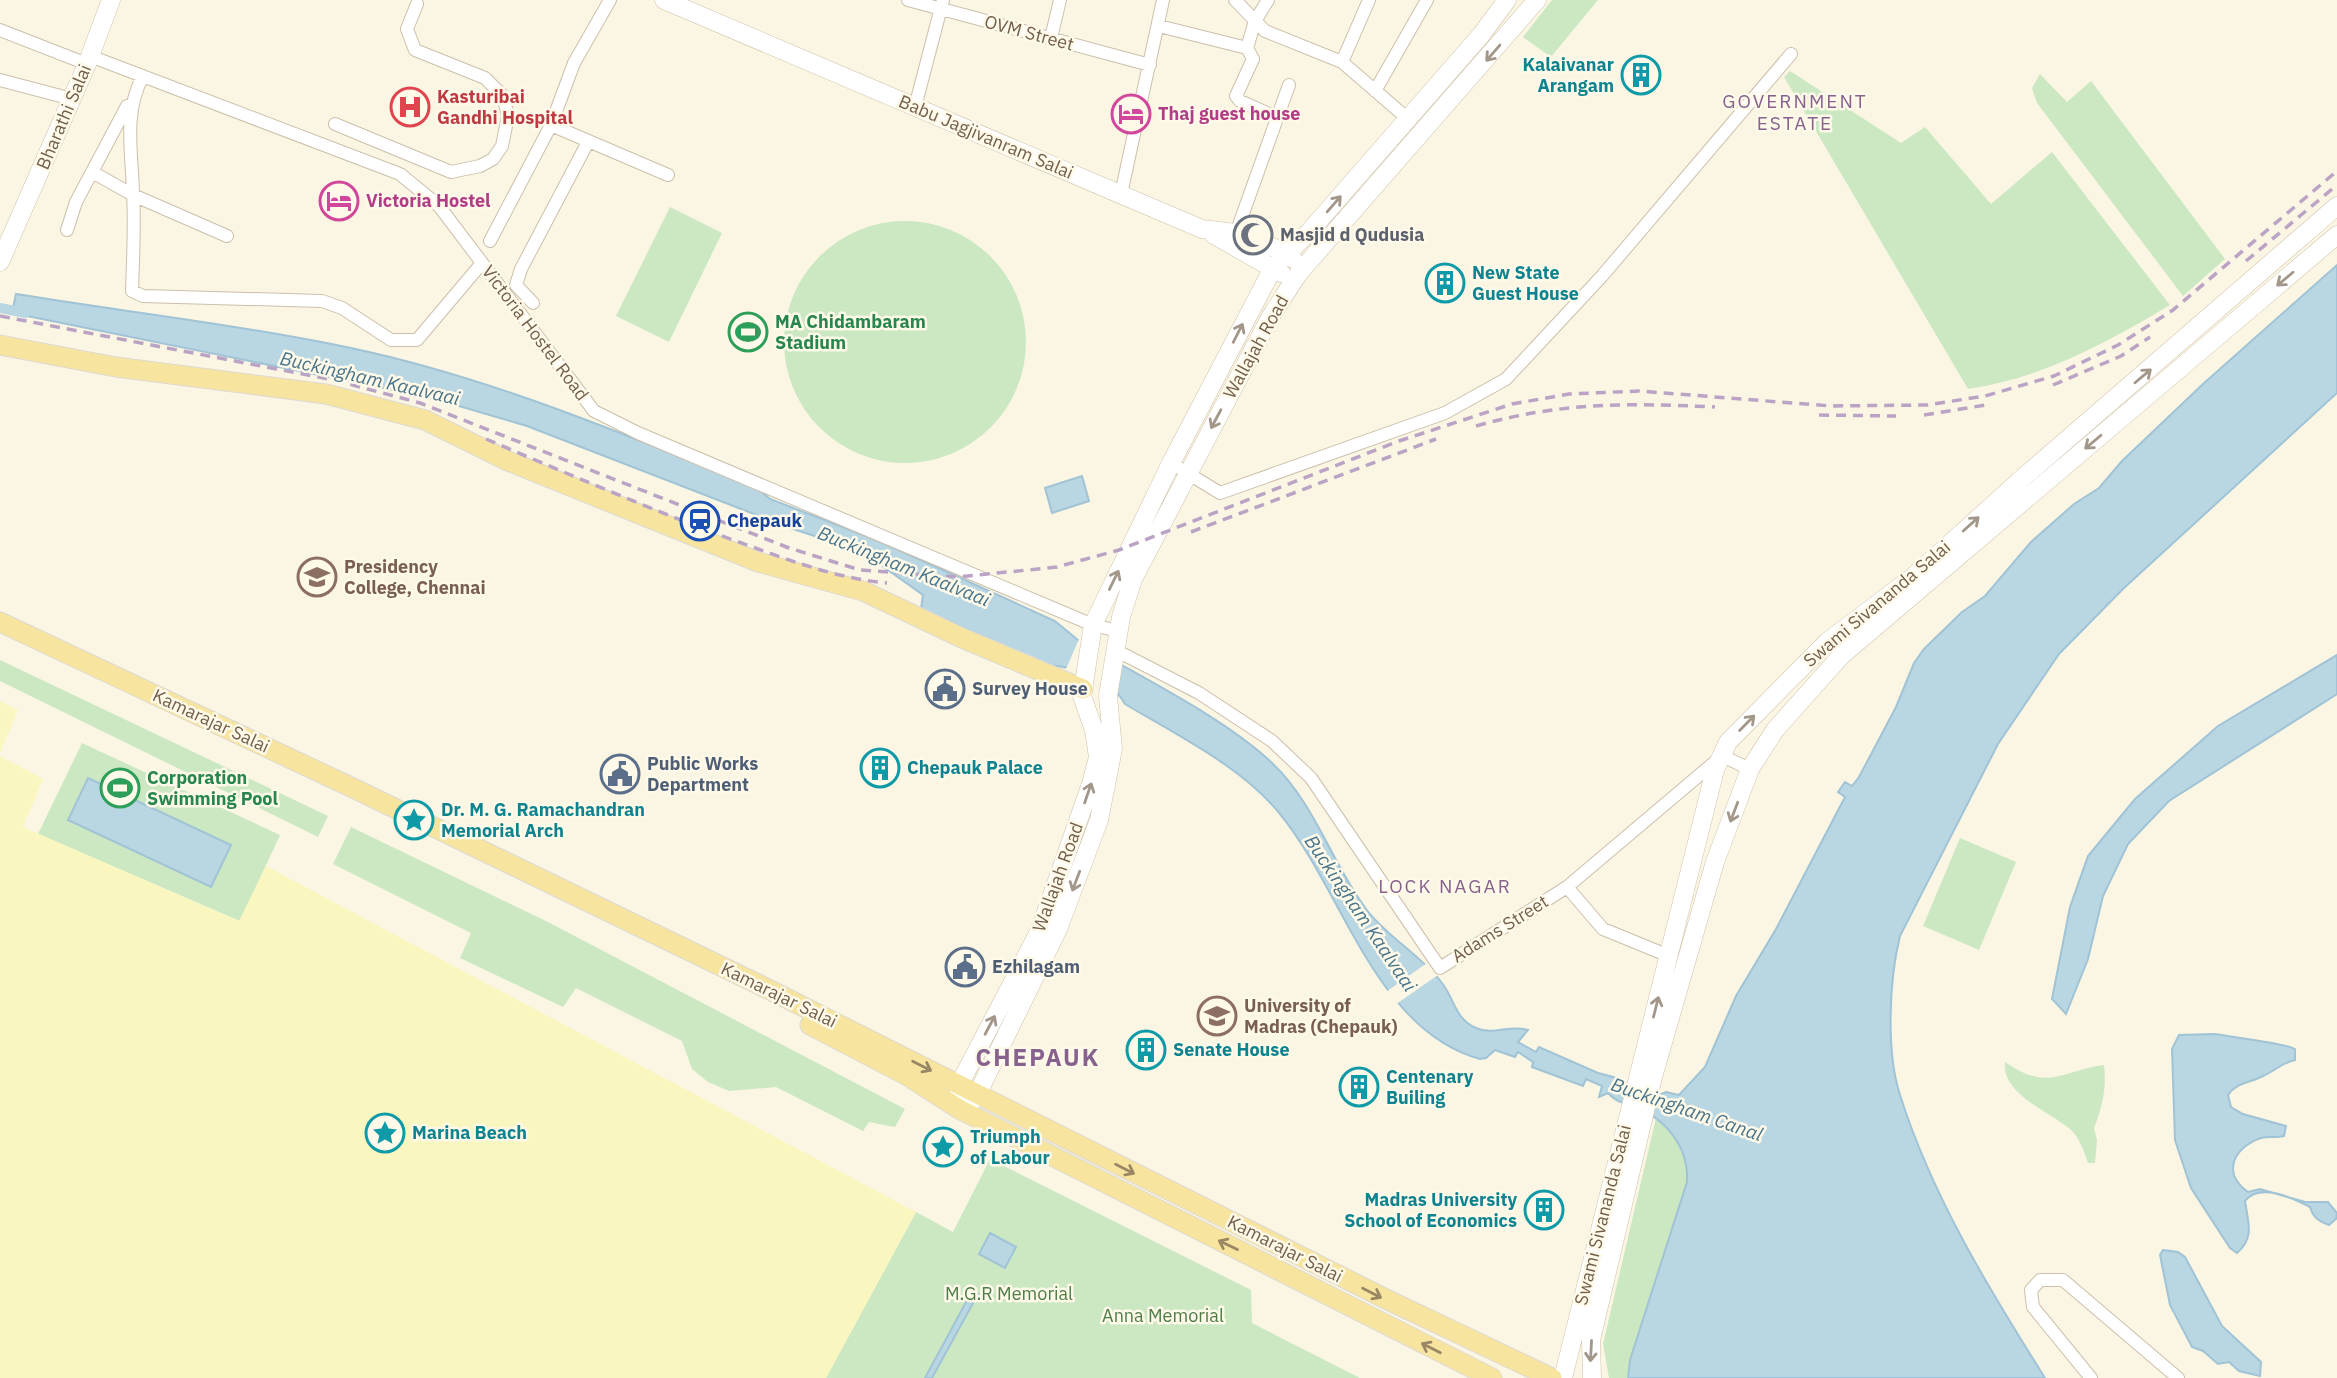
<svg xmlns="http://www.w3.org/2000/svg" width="2337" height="1378" font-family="'IBM Plex Sans',sans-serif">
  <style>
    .green { fill: #cbe8c3 }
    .sand { fill: #f9f6bf }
    .water { fill: #b9d6e3; stroke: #a0c3d5; stroke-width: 2 }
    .pier { fill: #fbf6e3 }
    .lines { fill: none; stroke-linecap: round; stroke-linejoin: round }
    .canal { stroke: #b9d6e3; stroke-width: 10 }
    .street-casing { stroke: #ccbfab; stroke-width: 14 }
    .secondary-casing { stroke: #cfc0a9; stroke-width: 19 }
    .primary-casing { stroke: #ddd9d4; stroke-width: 21 }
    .street { stroke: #fff; stroke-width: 12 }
    .secondary { stroke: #fff; stroke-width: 18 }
    .primary { stroke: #f7e59f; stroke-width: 19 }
    .rail { stroke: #baa3c4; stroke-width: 3.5; stroke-dasharray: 10 7; stroke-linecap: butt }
    .oneway { stroke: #a3978a }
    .oneway2 { stroke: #9a8764 }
    .labels { text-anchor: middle; stroke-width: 5; stroke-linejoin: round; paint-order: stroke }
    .street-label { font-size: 18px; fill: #725f4b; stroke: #fef9e9 }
    .culture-label { font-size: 18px; font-weight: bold; fill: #0d838f; stroke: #fef9e9; text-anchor: start }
    .health-label { font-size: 18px; font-weight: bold; fill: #be3a42; stroke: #fef9e9; text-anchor: start }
    .hotel-label { font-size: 18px; font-weight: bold; fill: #b23c85; stroke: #fef9e9; text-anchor: start }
    .worship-label { font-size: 18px; font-weight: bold; fill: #5b616d; stroke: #fef9e9; text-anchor: start }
    .leisure-label { font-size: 18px; font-weight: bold; fill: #27864d; stroke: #fef9e9; text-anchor: start }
    .transit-label { font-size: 18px; font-weight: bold; fill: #164399; stroke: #fef9e9; text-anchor: start }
    .education-label { font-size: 18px; font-weight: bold; fill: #785e54; stroke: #fef9e9; text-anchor: start }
    .service-label { font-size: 18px; font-weight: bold; fill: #4e5e75; stroke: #fef9e9; text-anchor: start }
    .park-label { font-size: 18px; fill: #4d7d46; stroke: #fef9e9 }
    .neighbourhood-label { font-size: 19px; letter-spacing: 2px; fill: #87628e; stroke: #fef9e9 }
    .water-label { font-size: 19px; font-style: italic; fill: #49758b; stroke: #fef9e9 }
    .district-label { font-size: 24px; font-weight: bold; letter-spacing: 2px; fill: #87628e; stroke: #fef9e9 }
  </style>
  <rect width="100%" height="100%" fill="#fbf6e3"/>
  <!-- green -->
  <path class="green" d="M1552 0H1598L1551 57 1523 37Z
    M1790 71 1901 143 1925 127 1991 204 2052 152 2170 305C2106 343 2043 378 1968 389L1784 77Z
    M2040 74 2067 102 2091 81 2225 259 2183 296 2037 103 2032 88Z
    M670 207 722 233 669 342 616 316Z
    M784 342a121 121 0 1 1 242 0a121 121 0 1 1-242 0Z
    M0 660 328 816 318 837 0 681Z
    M82 743 280 835 240 921 38 834Z
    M351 827 546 921 905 1109 895 1127 869 1122 863 1131 776 1087 729 1091 708 1082 692 1069 682 1041 576 988 563 1007 460 958 471 933 333 864Z
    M1960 838 2016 862 1979 950 1923 926Z
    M2005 1062C2048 1092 2060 1071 2104 1065 2107 1088 2102 1108 2094 1128L2097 1140 2095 1163H2088C2084 1151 2079 1137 2070 1129 2048 1111 2001 1093 2005 1062Z
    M1656 1118C1676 1138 1689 1153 1688 1182L1630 1360 1628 1378H1609L1603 1344Z
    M990 1159 1251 1290 1252 1323 1360 1378H826L916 1212 953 1232Z"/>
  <!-- sand -->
  <path class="sand" d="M0 701 18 710 0 753Z
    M0 756 43 779 23 827 239 921 266 866 916 1212 826 1378H0Z"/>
  <!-- water -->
  <path class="water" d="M2337 265V393L2124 588 2059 654 1998 744 1900 936C1889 980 1886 1052 1900 1095 1932 1196 1989 1289 2045 1378H1628L1630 1360 1687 1182C1689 1147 1666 1118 1632 1106 1622 1102 1616 1102 1608 1093L1599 1097 1602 1086 1586 1079 1583 1086 1532 1067 1533 1062 1518 1052 1515 1057 1495 1050 1486 1058 1480 1059C1375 1030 1343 891 1280 814 1241 766 1178 736 1125 704 1112 679 1073 666 1046 665L921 609 923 595 861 551 790 528 527 426 428 397 12 313 16 294C127 312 241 325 351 348 492 378 623 434 756 487L770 499 879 541 1055 621 1078 640C1138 676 1222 716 1271 762 1315 803 1331 862 1366 909 1387 937 1421 955 1442 983 1455 1000 1455 1019 1476 1028 1493 1036 1510 1024 1528 1030L1518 1042 1536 1052 1539 1047 1598 1073 1617 1078 1637 1089 1659 1095 1666 1092 1679 1095 1705 1067 1736 996 1776 929 1845 797 1838 792 1845 782 1852 786 1859 777 1896 707 1914 663 1924 649 1962 612 1985 596 2031 542 2074 504 2099 488 2122 461 2203 384Z
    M1082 476 1089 501 1052 513 1045 488Z
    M2337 655V694L2169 801 2128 844 2103 896 2088 959 2066 1014 2052 999 2070 907 2088 856 2135 799 2218 726Z
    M88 778 231 845 211 887 68 820Z
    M2215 1034C2232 1037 2285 1043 2295 1049V1060C2281 1063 2275 1071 2263 1076 2250 1083 2237 1082 2228 1095L2231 1107 2243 1114 2286 1126 2284 1136C2276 1138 2269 1136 2261 1138 2234 1147 2221 1173 2248 1192L2260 1189 2305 1202H2328L2337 1213 2336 1219 2329 1225C2318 1221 2313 1217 2310 1207 2293 1198 2260 1182 2245 1201 2248 1222 2255 1238 2237 1253L2230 1248 2191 1188 2175 1140 2172 1049 2179 1035Z
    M990 1233 1016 1247 1005 1268 979 1254Z
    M2163 1250 2178 1252 2185 1257 2222 1326 2261 1362 2260 1376 2239 1371 2229 1362 2218 1364 2203 1351 2192 1347 2170 1305 2160 1255Z
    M972 1291 978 1294 932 1378H925Z"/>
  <!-- pier -->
  <path class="pier" d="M1079 639 1122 662 1117 696 1066 669Z
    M1427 963 1438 975 1395 1005 1386 992Z"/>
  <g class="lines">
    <!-- canal -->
    <path class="canal" d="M0 308 25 313"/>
    <defs>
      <path id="street" d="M610 0 574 63 551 125 668 175
        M908 0 1150 65
        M1235 0 1265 31 1342 62 1408 119
        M1268 0 1255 21 1247 48 1253 59 1236 96 1240 101 1278 118
        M1159 26 1247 48
        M0 30 87 64
        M1051 38 1060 0
        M90 56 400 174 439 206 594 411 638 433 1093 625 1118 631
        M1342 62 1369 0
        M143 76C123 113 132 152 133 193 135 225 133 258 132 291L143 296 322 301 342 308 391 340H417L482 263
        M0 80 72 99
        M1375 91 1427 0
        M915 107 943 0
        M335 124 451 172 480 166 493 159 502 146 508 116 503 96 485 78 415 50 407 29 417 4
        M94 173 133 195 227 236
        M1121 194 1163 0
        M67 230 76 202 127 106
        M1236 233 1289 85
        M490 241 551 125
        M533 303 516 285 521 269 588 142
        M1171 463 1220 493 1445 413 1506 379 1602 276 1791 54
        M1117 651 1199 693 1272 741 1311 778 1440 968 1567 887 1722 756 1750 769
        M1567 887 1603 929 1669 956
        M2091 1378 2033 1307 2031 1290 2040 1280H2063L2178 1378"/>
      <path id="secondary" d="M664 0 1202 229 1236 233 1287 253 1293 259
        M1507 0 1481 35 1309 232 1273 268 1171 463 1093 625 1082 696 1094 730 1098 757 1091 784 1039 932 959 1085V1109L967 1107 977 1095 1058 929 1099 820 1113 749 1108 696 1121 617 1133 579 1271 316 1298 274 1537 0
        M1214 235 1281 273
        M0 262 87 64 111 0
        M1563 1378 1715 770 1728 742 1827 642 1913 577 2026 475 2337 206
        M1592 1378 1591 1340 1653 1077 1715 862 1750 769 1775 730 1841 656 2337 235"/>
      <path id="primary" d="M0 345 116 367 326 394 425 420 508 461 758 562 863 591 962 638 1083 689
        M0 622 353 788 762 986 1390 1301 1552 1378
        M810 1025 906 1075 959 1109 1492 1378"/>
    </defs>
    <!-- street casing -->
    <use href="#street" class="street-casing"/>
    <!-- secondary casing -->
    <use href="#secondary" class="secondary-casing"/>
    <!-- primary casing -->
    <use href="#primary" class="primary-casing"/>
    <!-- street -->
    <use href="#street" class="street"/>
    <!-- secondary -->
    <use href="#secondary" class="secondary"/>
    <!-- primary -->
    <use href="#primary" class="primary"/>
    <!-- rail -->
    <path class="rail" d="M2246 261 2337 185
      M0 316 334 380 420 403 789 548 860 570 958 577 1057 567 1119 550 1399 441 1512 404 1569 394 1639 391 1831 406 1927 405 1985 396 2054 376 2118 345 2173 310 2337 171
      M2053 385 2121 356 2150 337
      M1819 415 1896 416
      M1924 415 1986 405
      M1476 426C1561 402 1627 403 1715 407
      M486 439C568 474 650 509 733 540 784 558 833 578 887 583
      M1191 532 1436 439"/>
  </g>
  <!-- one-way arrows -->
  <defs><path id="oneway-shaft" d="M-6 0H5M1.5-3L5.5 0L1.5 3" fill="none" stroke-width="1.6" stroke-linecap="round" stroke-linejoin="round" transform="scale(1.75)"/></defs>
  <g class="oneway">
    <use href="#oneway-shaft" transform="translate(1493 53) rotate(131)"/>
    <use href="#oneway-shaft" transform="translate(1334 204) rotate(-49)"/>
    <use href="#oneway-shaft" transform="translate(2285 279) rotate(140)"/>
    <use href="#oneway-shaft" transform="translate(1238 333) rotate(-63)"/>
    <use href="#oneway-shaft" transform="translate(2143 376) rotate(-40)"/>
    <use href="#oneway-shaft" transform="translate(1216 419) rotate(118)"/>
    <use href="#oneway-shaft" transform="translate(2093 442) rotate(140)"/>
    <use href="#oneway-shaft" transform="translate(1971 524) rotate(-42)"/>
    <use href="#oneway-shaft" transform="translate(1114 580) rotate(-64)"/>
    <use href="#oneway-shaft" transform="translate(1747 723) rotate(-45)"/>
    <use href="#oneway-shaft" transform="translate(1088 793) rotate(-71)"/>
    <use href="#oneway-shaft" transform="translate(1734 812) rotate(111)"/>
    <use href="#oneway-shaft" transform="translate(1076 881) rotate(111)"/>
    <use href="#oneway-shaft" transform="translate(1656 1007) rotate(-76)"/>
    <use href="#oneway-shaft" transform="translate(990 1025) rotate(-62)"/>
    <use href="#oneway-shaft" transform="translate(1591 1351) rotate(93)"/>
  </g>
  <g class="oneway2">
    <use href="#oneway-shaft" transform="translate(922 1066) rotate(27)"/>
    <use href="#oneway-shaft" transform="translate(1125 1169) rotate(27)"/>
    <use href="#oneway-shaft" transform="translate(1228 1245) rotate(-154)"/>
    <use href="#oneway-shaft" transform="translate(1372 1293) rotate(27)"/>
    <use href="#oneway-shaft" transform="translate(1431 1348) rotate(-153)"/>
  </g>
  <!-- icons -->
  <defs>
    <symbol id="building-ring" viewBox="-11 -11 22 22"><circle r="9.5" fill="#fef9e9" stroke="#0f9aa8" stroke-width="1.5"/><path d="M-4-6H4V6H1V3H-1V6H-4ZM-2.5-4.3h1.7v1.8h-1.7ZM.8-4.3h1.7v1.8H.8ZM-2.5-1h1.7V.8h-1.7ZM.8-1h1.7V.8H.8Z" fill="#0f9aa8"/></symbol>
    <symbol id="hospital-ring" viewBox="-11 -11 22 22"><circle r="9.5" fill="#fef9e9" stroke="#e0444e" stroke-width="1.5"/><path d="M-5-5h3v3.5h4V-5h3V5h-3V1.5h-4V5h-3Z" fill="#e0444e"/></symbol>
    <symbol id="hotel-ring" viewBox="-11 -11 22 22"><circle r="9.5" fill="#fef9e9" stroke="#d1479c" stroke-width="1.5"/><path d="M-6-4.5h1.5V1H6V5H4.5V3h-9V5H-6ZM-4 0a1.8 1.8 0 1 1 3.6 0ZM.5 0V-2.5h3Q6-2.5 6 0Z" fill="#d1479c"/></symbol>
    <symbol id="mosque-ring" viewBox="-11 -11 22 22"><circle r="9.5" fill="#fef9e9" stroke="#6b7280" stroke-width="1.5"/><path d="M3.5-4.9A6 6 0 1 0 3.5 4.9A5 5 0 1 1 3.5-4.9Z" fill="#6b7280"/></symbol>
    <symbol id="stadium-ring" viewBox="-11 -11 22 22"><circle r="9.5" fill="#fef9e9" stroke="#2e9e5b" stroke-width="1.5"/><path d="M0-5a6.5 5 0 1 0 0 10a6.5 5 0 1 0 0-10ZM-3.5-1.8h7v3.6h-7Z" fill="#2e9e5b"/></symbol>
    <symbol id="station-ring" viewBox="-11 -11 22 22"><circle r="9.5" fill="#fef9e9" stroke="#1a4fb4" stroke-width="1.5"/><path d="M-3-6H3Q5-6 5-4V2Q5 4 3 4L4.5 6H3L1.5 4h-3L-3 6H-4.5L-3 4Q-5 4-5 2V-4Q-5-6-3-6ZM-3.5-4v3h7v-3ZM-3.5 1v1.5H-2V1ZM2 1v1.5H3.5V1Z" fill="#1a4fb4"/></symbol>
    <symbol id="university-ring" viewBox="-11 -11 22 22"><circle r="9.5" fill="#fef9e9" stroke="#8d6e63" stroke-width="1.5"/><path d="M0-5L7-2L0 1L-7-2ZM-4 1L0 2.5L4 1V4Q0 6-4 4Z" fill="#8d6e63"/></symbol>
    <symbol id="civic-ring" viewBox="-11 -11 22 22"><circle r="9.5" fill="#fef9e9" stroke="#5c6f8a" stroke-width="1.5"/><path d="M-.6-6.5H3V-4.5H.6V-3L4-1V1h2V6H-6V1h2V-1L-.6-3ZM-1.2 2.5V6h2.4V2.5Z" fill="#5c6f8a"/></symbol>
    <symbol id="sight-ring" viewBox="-11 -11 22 22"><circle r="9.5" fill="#fef9e9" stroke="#0f9aa8" stroke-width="1.5"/><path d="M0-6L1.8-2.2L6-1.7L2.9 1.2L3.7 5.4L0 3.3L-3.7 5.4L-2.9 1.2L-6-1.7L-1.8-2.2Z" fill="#0f9aa8"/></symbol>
  </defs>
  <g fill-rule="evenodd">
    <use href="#building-ring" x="1619" y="53" width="44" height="44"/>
    <use href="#hospital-ring" x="388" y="85" width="44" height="44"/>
    <use href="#hotel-ring" x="1109" y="92" width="44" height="44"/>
    <use href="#hotel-ring" x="317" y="179" width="44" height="44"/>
    <use href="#mosque-ring" x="1231" y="213" width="44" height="44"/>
    <use href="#building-ring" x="1423" y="261" width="44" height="44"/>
    <use href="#stadium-ring" x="726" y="310" width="44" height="44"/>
    <use href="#station-ring" x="678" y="499" width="44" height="44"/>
    <use href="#university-ring" x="295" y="555" width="44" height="44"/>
    <use href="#civic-ring" x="923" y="667" width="44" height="44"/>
    <use href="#building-ring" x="858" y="746" width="44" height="44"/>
    <use href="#civic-ring" x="598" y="752" width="44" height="44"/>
    <use href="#stadium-ring" x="98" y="766" width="44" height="44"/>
    <use href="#sight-ring" x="392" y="798" width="44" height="44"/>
    <use href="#civic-ring" x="943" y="945" width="44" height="44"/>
    <use href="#university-ring" x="1195" y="994" width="44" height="44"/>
    <use href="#building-ring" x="1124" y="1028" width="44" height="44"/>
    <use href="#building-ring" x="1337" y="1065" width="44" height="44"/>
    <use href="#sight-ring" x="363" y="1111" width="44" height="44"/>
    <use href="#sight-ring" x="921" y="1125" width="44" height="44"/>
    <use href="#building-ring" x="1522" y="1188" width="44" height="44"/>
  </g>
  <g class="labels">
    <!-- street labels -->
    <g class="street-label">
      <text transform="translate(1029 33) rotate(15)" y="6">OVM Street</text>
      <text transform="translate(64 117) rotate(-67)" y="6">Bharathi Salai</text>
      <text transform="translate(986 137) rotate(23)" y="6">Babu Jagjivanram Salai</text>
      <text transform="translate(535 333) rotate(53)" y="6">Victoria Hostel Road</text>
      <text transform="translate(1256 347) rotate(-61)" y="6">Wallajah Road</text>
      <text transform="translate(1877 604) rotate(-40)" y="6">Swami Sivananda Salai</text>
      <text transform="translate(211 721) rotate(25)" y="6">Kamarajar Salai</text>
      <text transform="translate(1058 877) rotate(-70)" y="6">Wallajah Road</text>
      <text transform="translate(1500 929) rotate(-32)" y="6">Adams Street</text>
      <text transform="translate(779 995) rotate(26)" y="6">Kamarajar Salai</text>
      <text transform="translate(1603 1215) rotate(-76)" y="6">Swami Sivananda Salai</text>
      <text transform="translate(1285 1249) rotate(27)" y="6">Kamarajar Salai</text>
    </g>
    <!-- culture labels -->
    <g class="culture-label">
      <text x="1614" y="71" text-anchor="end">Kalaivanar<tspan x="1614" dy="21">Arangam</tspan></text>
      <text x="1472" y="279">New State<tspan x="1472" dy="21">Guest House</tspan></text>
      <text x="907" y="774">Chepauk Palace</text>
      <text x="441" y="816">Dr. M. G. Ramachandran<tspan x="441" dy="21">Memorial Arch</tspan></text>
      <text x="1173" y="1056">Senate House</text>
      <text x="1386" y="1083">Centenary<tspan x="1386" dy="21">Builing</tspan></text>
      <text x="412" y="1139">Marina Beach</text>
      <text x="970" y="1143">Triumph<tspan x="970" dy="21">of Labour</tspan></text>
      <text x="1517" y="1206" text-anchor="end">Madras University<tspan x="1517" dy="21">School of Economics</tspan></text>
    </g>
    <!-- health labels -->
    <g class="health-label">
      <text x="437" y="103">Kasturibai<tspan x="437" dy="21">Gandhi Hospital</tspan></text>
    </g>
    <!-- hotel labels -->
    <g class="hotel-label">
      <text x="1158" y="120">Thaj guest house</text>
      <text x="366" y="207">Victoria Hostel</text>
    </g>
    <!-- worship labels -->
    <g class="worship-label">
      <text x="1280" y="241">Masjid d Qudusia</text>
    </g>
    <!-- leisure labels -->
    <g class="leisure-label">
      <text x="775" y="328">MA Chidambaram<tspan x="775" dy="21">Stadium</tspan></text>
      <text x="147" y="784">Corporation<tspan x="147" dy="21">Swimming Pool</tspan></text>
    </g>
    <!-- transit labels -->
    <g class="transit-label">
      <text x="727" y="527">Chepauk</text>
    </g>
    <!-- education labels -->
    <g class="education-label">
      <text x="344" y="573">Presidency<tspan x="344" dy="21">College, Chennai</tspan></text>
      <text x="1244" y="1012">University of<tspan x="1244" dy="21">Madras (Chepauk)</tspan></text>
    </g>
    <!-- service labels -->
    <g class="service-label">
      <text x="972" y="695">Survey House</text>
      <text x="647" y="770">Public Works<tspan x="647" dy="21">Department</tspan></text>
      <text x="992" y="973">Ezhilagam</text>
    </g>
    <!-- park labels -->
    <g class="park-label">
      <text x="1009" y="1300">M.G.R Memorial</text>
      <text x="1163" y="1322">Anna Memorial</text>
    </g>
    <!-- neighbourhood labels -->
    <g class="neighbourhood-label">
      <text x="1795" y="108">GOVERNMENT<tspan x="1795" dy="22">ESTATE</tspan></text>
      <text x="1445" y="893">LOCK NAGAR</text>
    </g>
    <!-- water labels -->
    <g class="water-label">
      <text transform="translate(370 378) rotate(13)" y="7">Buckingham Kaalvaai</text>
      <text transform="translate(904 566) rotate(22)" y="7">Buckingham Kaalvaai</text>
      <text transform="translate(1361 913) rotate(56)" y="7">Buckingham Kaalvaai</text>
      <text transform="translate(1687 1109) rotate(19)" y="7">Buckingham Canal</text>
    </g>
    <!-- district labels -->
    <g class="district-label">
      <text x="1038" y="1066">CHEPAUK</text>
    </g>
  </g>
</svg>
